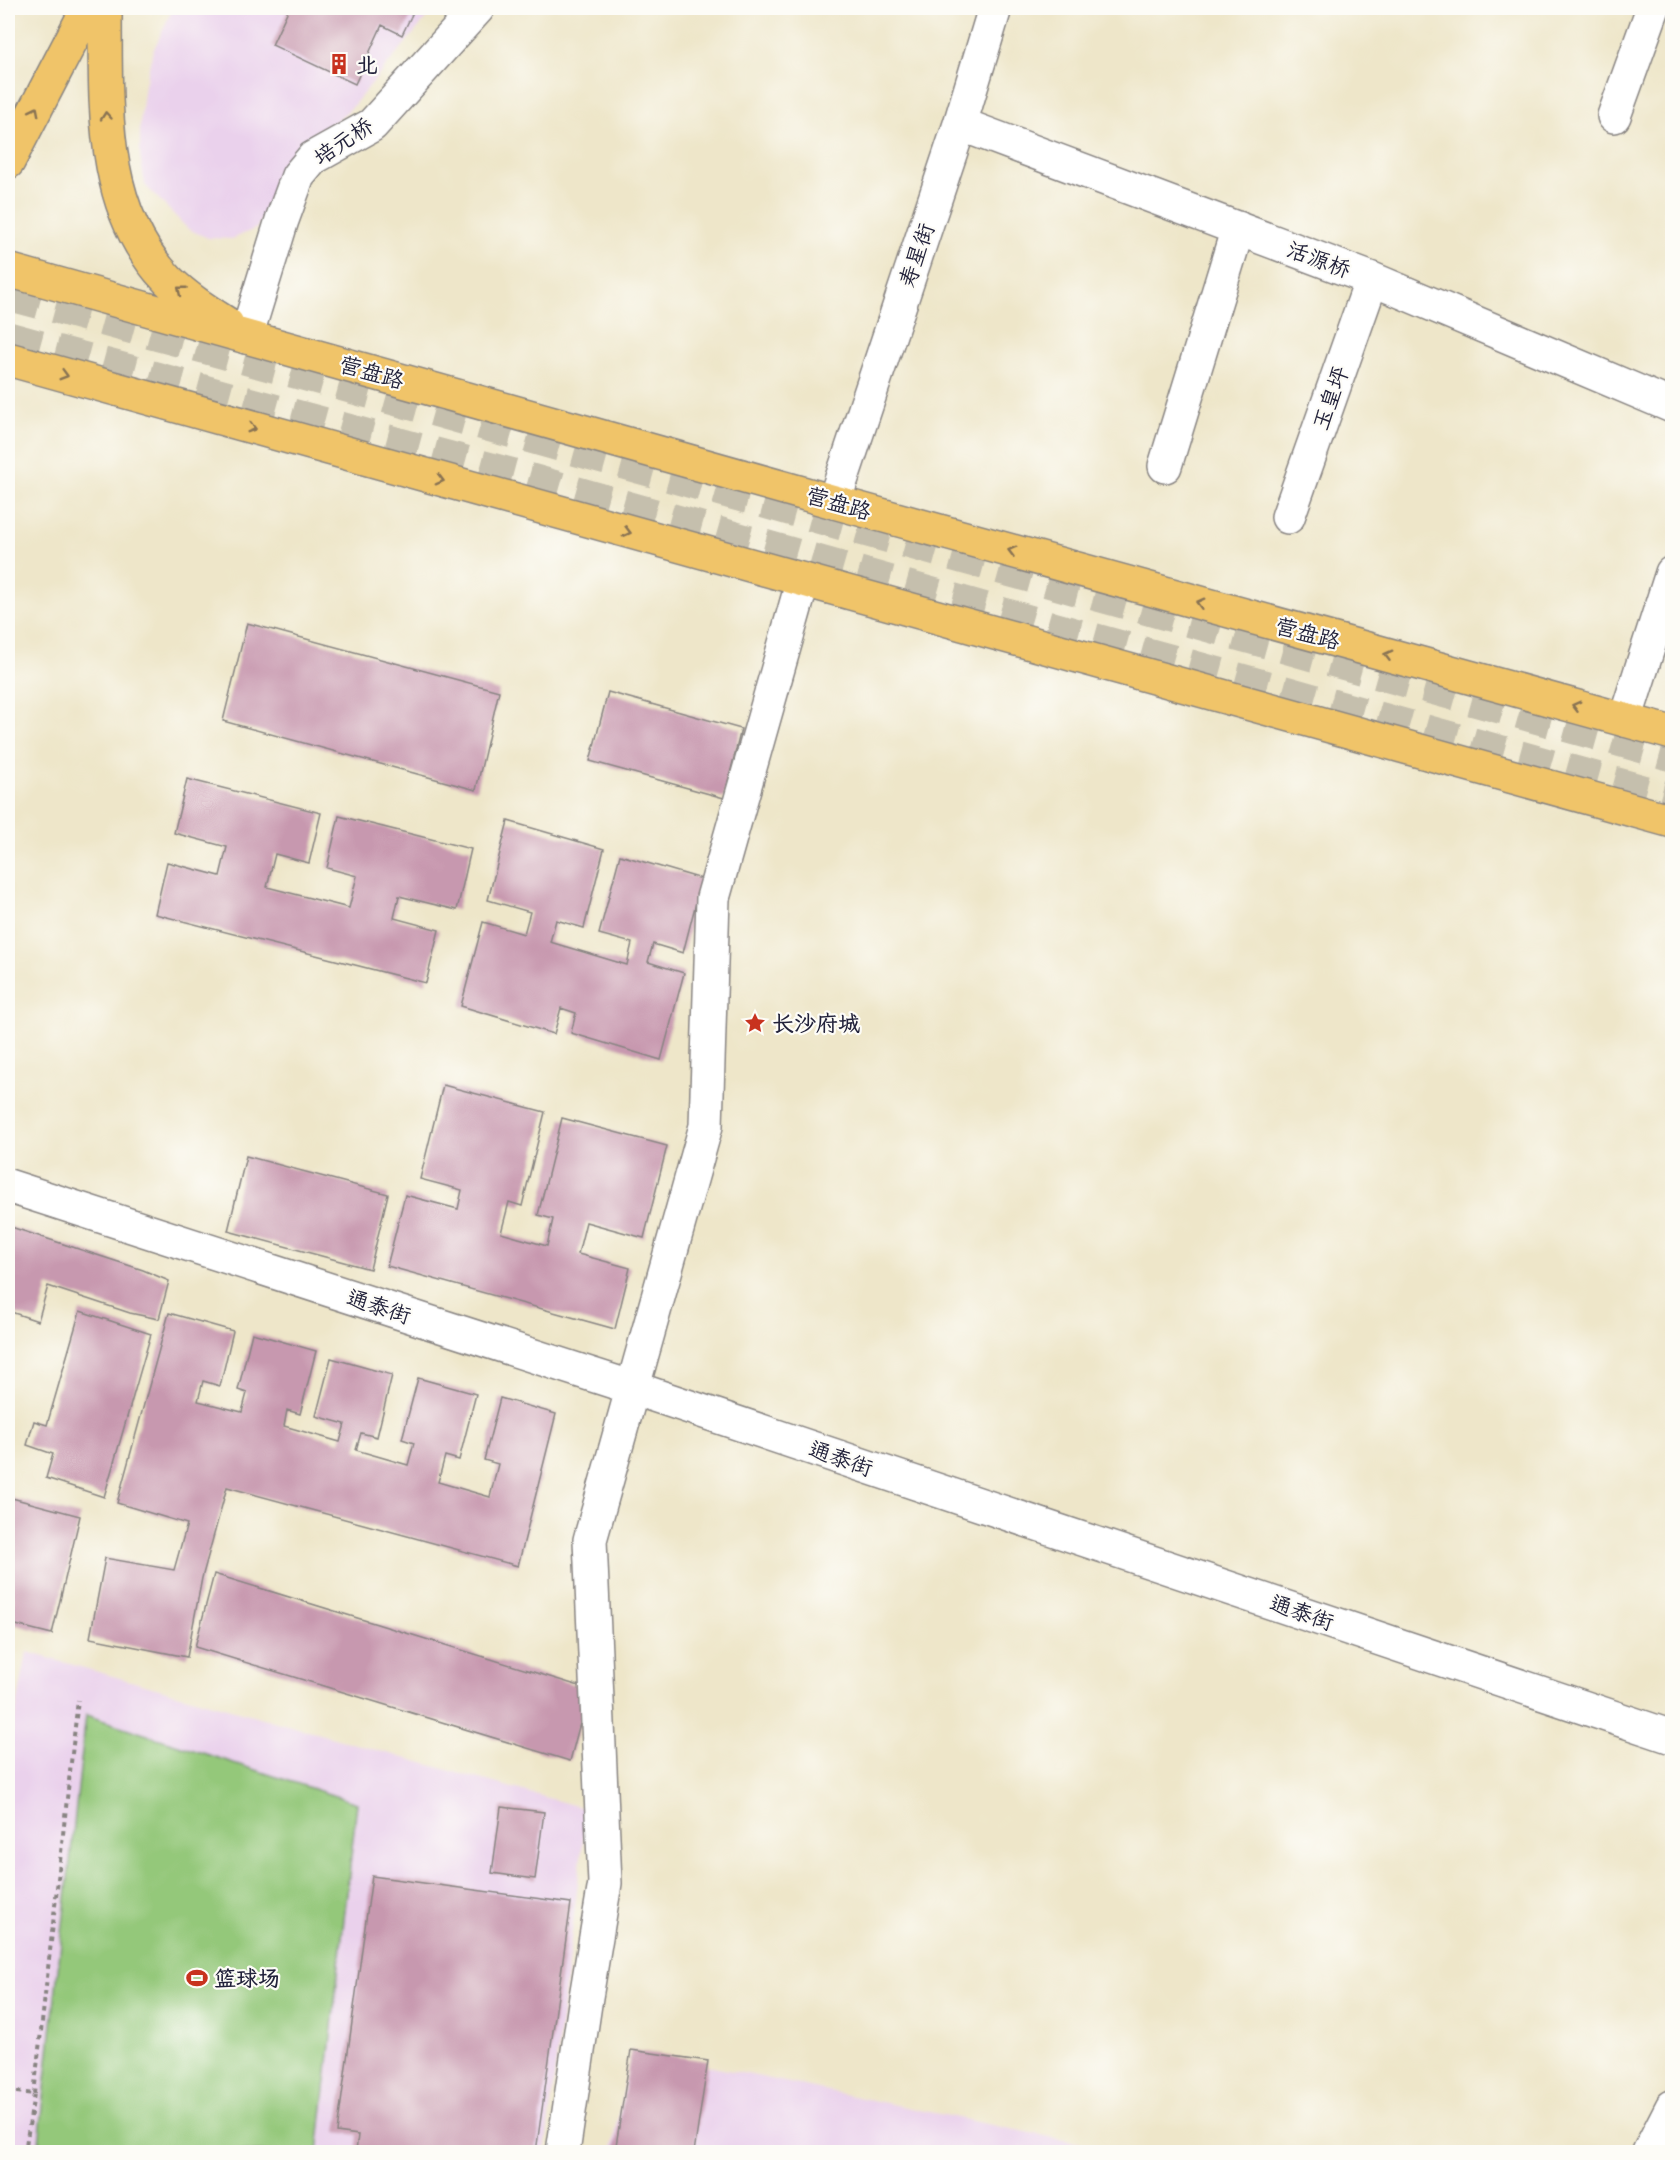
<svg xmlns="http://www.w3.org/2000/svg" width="1680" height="2160" font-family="'Patrick Hand','LXGW WenKai TC',sans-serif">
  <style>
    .built { fill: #ead1ec }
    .green { fill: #94c87a; stroke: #5b755a; stroke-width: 1.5 }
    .building { fill: #c798af }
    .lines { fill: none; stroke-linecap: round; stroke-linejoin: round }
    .major-tunnel { stroke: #c5bfad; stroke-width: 33; stroke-dasharray: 33 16; stroke-linecap: butt }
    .minor-casing { stroke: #888482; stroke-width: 36 }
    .major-casing { stroke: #888482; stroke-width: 36 }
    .path { stroke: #888482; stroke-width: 4; stroke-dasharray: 4.5 4.5; stroke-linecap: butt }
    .minor { stroke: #fff; stroke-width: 33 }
    .major { stroke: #f0c469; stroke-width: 33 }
    .oneway { stroke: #897352 }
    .labels { text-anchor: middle; stroke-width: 4.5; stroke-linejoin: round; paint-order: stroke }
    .poi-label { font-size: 22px; font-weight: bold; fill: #22223b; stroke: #fdfcf7; text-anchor: start }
    .street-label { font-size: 22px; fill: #22223b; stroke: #fdfcf7 }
  </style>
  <rect width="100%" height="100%" fill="#fdfcf7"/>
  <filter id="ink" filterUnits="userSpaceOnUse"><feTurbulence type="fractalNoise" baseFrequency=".0167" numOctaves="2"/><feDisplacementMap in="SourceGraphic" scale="12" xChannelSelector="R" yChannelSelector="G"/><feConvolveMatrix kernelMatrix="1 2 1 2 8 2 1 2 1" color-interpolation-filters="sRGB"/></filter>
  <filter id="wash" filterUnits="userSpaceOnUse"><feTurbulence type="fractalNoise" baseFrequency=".008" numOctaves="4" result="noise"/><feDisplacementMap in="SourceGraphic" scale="24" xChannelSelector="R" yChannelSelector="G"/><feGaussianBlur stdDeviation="1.35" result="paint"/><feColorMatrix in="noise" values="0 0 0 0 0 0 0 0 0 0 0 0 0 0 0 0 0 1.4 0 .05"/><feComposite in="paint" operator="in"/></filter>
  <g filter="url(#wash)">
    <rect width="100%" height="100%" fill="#eee6c9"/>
    <!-- built -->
    <path class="built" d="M173 8H435L352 107 335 122 311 135 290 162 257 228 232 239 208 238 188 229 145 185 140 157V123L145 85 153 51Z
      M27 1652 587 1809 545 2152H8V1755Z
      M631 2050 1122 2152H612Z"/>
    <!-- green -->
    <path class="green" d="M86 1715 357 1803 318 2152H38Z"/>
    <g id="blocks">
      <!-- building -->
      <path class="building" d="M289 8H415L402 35 382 25 355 84 272 45Z
        M247 623 499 691 476 790 223 721Z
        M608 692 741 729 724 798 590 761Z
        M187 779 321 813 309 863 275 854 267 887 349 908 357 876 327 868 339 816 471 849 457 910 399 896 394 918 439 930 426 983 155 914 167 862 220 876 227 847 174 833Z
        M508 821 604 849 584 928 556 920 550 942 627 965 632 943 599 934 620 855 702 879 683 953 653 944 648 962 684 973 661 1060 571 1033 576 1013 561 1008 554 1034 461 1006 483 922 524 934 530 912 488 900Z
        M443 1085 545 1112 522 1206 509 1202 501 1233 547 1246 553 1219 538 1215 562 1118 667 1146 644 1238 586 1222 578 1254 630 1268 615 1329 387 1266 405 1195 458 1209 462 1190 420 1179Z
        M246 1156 388 1194 370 1269 228 1231Z
        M8 1226 143 1270 169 1281 159 1319 130 1313 48 1286 38 1321 8 1311Z
        M80 1311 151 1334 104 1497 46 1478 53 1454 27 1445 34 1421 47 1425Z
        M169 1313 233 1331 220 1386 203 1381 198 1401 242 1412 247 1393 238 1390 252 1333 316 1351 300 1414 287 1410 284 1426 340 1442 345 1424 316 1416 331 1358 392 1375 377 1437 361 1433 356 1450 408 1465 414 1443 402 1439 418 1378 476 1394 459 1460 445 1456 438 1482 490 1497 498 1464 484 1460 500 1398 556 1414 518 1566 227 1487 202 1578 187 1657 90 1638 105 1558 174 1570 187 1524 117 1503Z
        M8 1497 80 1516 52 1634 8 1623 14 1597 8 1595Z
        M214 1574 589 1689 570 1761 195 1647Z
        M501 1807 544 1812 535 1879 492 1873Z
        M372 1876 571 1903 536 2152H356L358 2135 337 2132Z
        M631 2050 708 2061 694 2152H615Z"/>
    </g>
  </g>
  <g filter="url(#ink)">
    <use href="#blocks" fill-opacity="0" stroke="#888482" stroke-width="1.5"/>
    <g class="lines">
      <!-- major-tunnel -->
      <path class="major-tunnel" d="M8 294 380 395 1672 755
        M8 338 521 477 1053 628 1672 799"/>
      <defs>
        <path id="minor" d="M1614 116 1653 8
          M960 124 1372 279 1672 406
          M246 337 282 220 298 176 313 158 372 125 478 8
          M1165 466 1238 228
          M834 502 960 124 995 8
          M1288 517 1372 279
          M1625 720 1672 573
          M8 1186 633 1388 1672 1737
          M563 2152 586 1997 605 1883 590 1540 706 1126 713 898 803 580
          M1649 2152 1672 2107"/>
        <path id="major" d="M105 8C106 100 98 208 168 280 185 297 207 311 227 324
          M8 162 88 8
          M8 270 834 502 1672 733
          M8 359 1672 821"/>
      </defs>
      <!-- minor casing -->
      <use href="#minor" class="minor-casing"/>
      <!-- major casing -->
      <use href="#major" class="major-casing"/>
      <!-- path -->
      <path class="path" d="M8 2091 34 2094 25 2152
        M34 2094 78 1700"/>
      <!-- minor -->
      <use href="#minor" class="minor"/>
      <!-- major -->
      <use href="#major" class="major"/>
    </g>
    <!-- one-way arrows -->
    <defs><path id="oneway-chevron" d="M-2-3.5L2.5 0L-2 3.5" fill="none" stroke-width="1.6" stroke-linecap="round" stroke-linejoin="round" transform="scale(1.5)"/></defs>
    <g class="oneway">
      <use href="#oneway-chevron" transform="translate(35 111) rotate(-63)"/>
      <use href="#oneway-chevron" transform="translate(106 116) rotate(-95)"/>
      <use href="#oneway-chevron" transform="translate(181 290) rotate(-141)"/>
      <use href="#oneway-chevron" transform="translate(64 375) rotate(16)"/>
      <use href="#oneway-chevron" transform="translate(252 428) rotate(16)"/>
      <use href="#oneway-chevron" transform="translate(440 480) rotate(15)"/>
      <use href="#oneway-chevron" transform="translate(627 532) rotate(15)"/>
      <use href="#oneway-chevron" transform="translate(1012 551) rotate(-165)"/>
      <use href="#oneway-chevron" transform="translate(1200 603) rotate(-165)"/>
      <use href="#oneway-chevron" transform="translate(1388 655) rotate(-165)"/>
      <use href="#oneway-chevron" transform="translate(1576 706) rotate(-165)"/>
    </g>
  </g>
  <!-- icons -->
  <defs>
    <symbol id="building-bare" viewBox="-9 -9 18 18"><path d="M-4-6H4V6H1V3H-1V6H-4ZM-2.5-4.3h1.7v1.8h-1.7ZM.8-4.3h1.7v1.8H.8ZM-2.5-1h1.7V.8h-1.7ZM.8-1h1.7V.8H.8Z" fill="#c8321e" stroke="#fdfcf7" stroke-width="2.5" paint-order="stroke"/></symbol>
    <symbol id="sight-bare" viewBox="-9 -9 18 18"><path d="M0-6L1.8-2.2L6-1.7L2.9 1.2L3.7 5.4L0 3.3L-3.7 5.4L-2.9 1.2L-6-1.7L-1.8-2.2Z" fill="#c8321e" stroke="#fdfcf7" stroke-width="2.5" paint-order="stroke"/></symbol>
    <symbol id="stadium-bare" viewBox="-9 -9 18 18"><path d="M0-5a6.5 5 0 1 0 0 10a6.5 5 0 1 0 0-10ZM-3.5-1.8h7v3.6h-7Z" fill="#c8321e" stroke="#fdfcf7" stroke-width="2.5" paint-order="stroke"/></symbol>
  </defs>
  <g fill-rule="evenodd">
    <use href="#building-bare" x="324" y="49" width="30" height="30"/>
    <use href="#sight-bare" x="740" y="1008" width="30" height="30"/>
    <use href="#stadium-bare" x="182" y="1963" width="30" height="30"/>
  </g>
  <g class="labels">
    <!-- poi labels -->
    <g class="poi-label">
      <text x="356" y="72">北</text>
      <text x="772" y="1031">长沙府城</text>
      <text x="214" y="1986">篮球场</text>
    </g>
    <!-- street labels -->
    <g class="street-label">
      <text transform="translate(343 141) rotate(-34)" y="8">培元桥</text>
      <text transform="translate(916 255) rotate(-71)" y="8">寿星街</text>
      <text transform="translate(1319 259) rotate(20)" y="8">活源桥</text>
      <text transform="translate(372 372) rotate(16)" y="8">营盘路</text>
      <text transform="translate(1330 398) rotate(-70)" y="8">玉皇坪</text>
      <text transform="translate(839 503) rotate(16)" y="8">营盘路</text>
      <text transform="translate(1308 633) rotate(15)" y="8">营盘路</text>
      <text transform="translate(379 1306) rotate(18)" y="8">通泰街</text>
      <text transform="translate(841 1458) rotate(19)" y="8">通泰街</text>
      <text transform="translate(1302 1612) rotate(19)" y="8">通泰街</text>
    </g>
  </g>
  <!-- margin -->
  <rect width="1680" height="2160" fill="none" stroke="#fdfcf7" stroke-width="30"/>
</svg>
